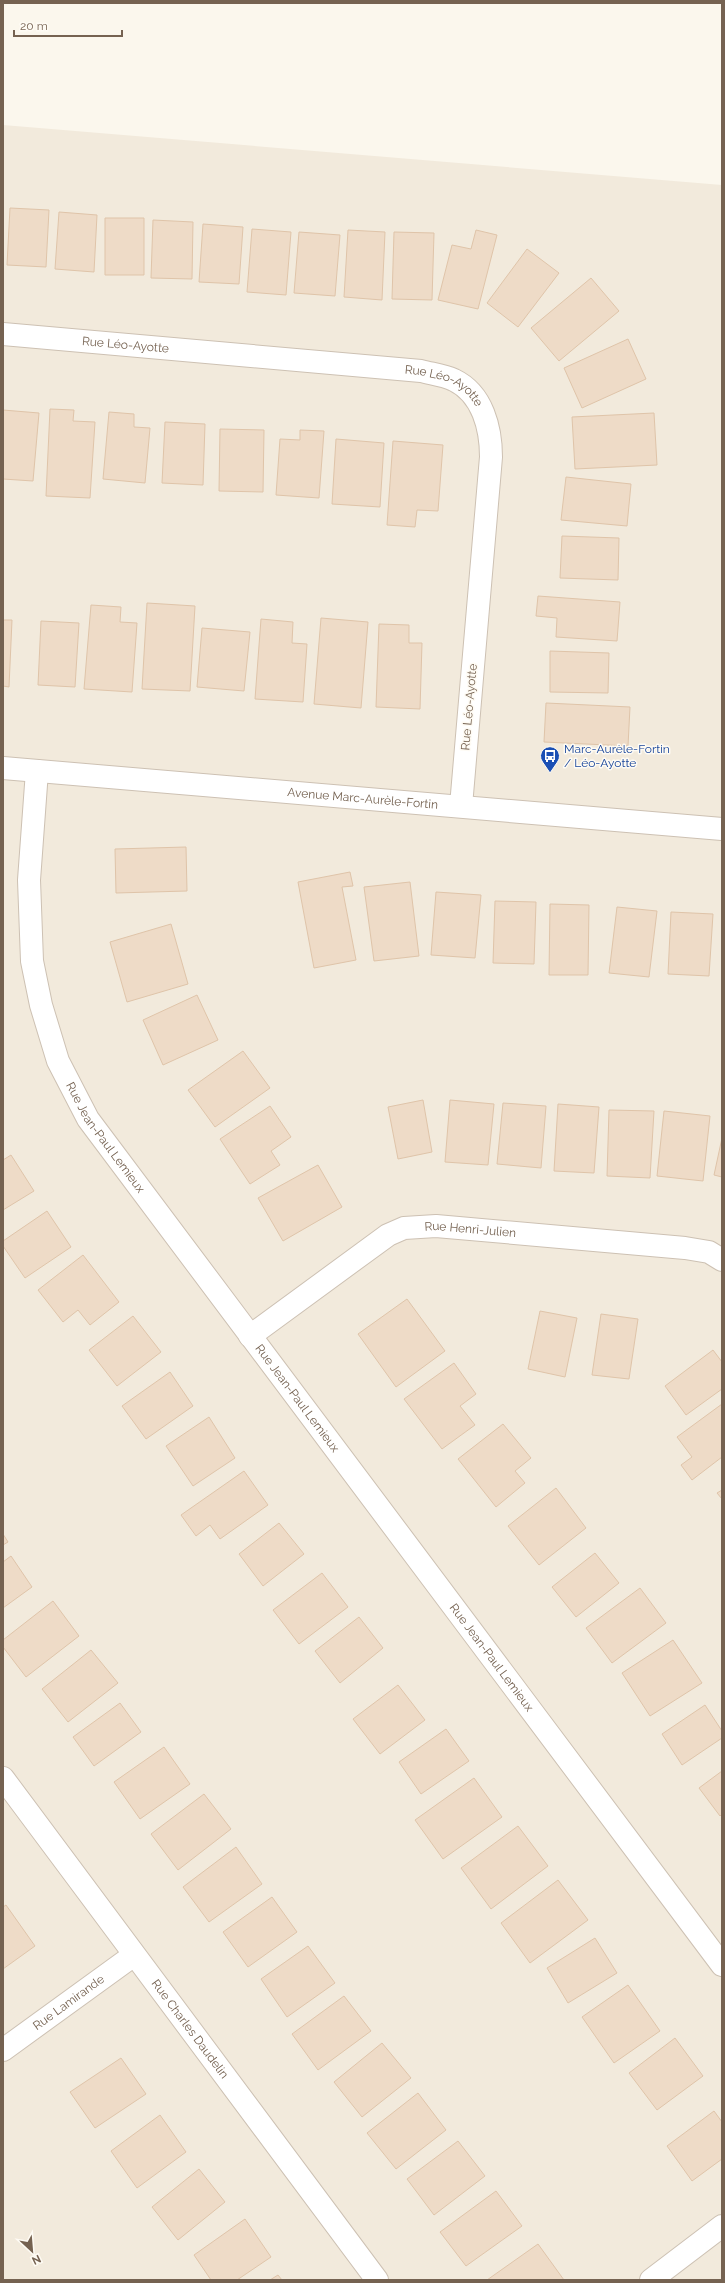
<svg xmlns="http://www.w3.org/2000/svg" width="725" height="2283" font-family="Raleway,sans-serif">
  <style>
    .residential { fill: #f2eadc }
    .building { fill: #eedbc7; stroke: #dfc4a9 }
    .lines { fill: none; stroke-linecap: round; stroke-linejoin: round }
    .minor-casing { stroke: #cdc1b3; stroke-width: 24 }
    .minor { stroke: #fff; stroke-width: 22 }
    .labels { text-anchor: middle; stroke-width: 3; stroke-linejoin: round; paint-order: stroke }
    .street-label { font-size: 12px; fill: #756251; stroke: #fefbf4 }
    .transit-label { font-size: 12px; fill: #164399; stroke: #fefbf4; text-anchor: start }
  </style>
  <rect width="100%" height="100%" fill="#fbf7ed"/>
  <!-- residential -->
  <path class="residential" d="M3 125 722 185V2280H3Z"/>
  <!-- building -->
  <path class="building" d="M10 208 49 210 46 267 7 265Z
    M59 212 97 215 94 272 55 269Z
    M105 218H144V275H105Z
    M153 220 193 222 192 279 151 278Z
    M203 224 243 227 239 284 199 282Z
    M252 229 291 232 286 295 247 292Z
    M348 230 385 232 382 300 344 297Z
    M476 230 497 235 478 309 438 300 452 245 471 249Z
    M299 232 340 235 335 296 294 293Z
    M394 232 434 233 432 300 392 299Z
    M527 249 559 273 518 327 487 303Z
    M591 278 619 311 559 361 531 328Z
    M628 339 646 379 582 408 564 368Z
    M50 409 74 410 73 421 95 422 90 498 46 496Z
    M3 410 39 413 33 481 3 479Z
    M109 412 134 414V427L150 428 145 483 103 479Z
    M654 413 657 465 575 469 572 417Z
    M165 422 205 424 203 485 162 483Z
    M220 429 264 430 263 492 219 491Z
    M300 430 324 431 319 498 276 495 280 439 300 440Z
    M336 439 384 443 380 507 332 504Z
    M393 441 443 445 438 511 417 510 415 527 387 525Z
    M566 477 631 484 627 526 561 520Z
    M562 536 619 538 618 580 560 578Z
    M538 596 620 602 617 641 556 637 557 618 536 616Z
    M147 603 195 606 190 691 142 689Z
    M91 605 121 607 120 622 137 623 132 692 84 689Z
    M321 618 368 622 361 708 314 704Z
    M261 619 293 622 292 643 307 644 303 702 255 699Z
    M3 620H12L9 687 3 686Z
    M41 621 79 623 75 687 38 685Z
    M379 624 409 625V643H422L420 709 376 707Z
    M202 628 250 632 244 691 197 687Z
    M550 651 609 653 608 693 550 692Z
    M546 703 630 707 628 746 544 742Z
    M186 847 187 891 116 893 115 849Z
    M350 872 353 886 342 887 356 960 314 968 298 882Z
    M410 882 419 956 374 961 364 887Z
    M436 892 481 895 475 958 431 955Z
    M495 901 536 902 534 964 493 963Z
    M550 904 589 905 588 975H549Z
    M617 907 657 911 649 977 609 973Z
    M671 912 713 914 709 976 668 974Z
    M171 924 188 984 127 1002 110 942Z
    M197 995 218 1040 163 1065 143 1020Z
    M243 1051 270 1088 215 1127 188 1090Z
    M423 1100 432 1152 398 1159 388 1107Z
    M450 1100 494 1104 488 1165 445 1162Z
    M503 1103 546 1106 541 1168 497 1164Z
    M558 1104 599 1107 594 1173 554 1171Z
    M270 1106 291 1137 271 1151 280 1165 250 1184 220 1139Z
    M609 1110 654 1111 650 1178 607 1176Z
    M664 1111 710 1116 703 1181 657 1176Z
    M722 1138V1177L714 1175Z
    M11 1155 34 1191 3 1210V1160Z
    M318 1165 342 1207 283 1241 258 1198Z
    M47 1211 71 1247 25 1278 3 1246V1241Z
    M83 1255 119 1302 90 1325 78 1310 63 1322 38 1290Z
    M407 1299 445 1351 396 1387 358 1334Z
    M540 1311 577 1318 565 1377 528 1369Z
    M601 1314 638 1319 629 1379 592 1375Z
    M133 1316 161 1352 117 1386 89 1350Z
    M713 1350 722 1362V1389L686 1415 665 1386Z
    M454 1363 476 1394 460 1406 475 1425 442 1449 404 1399Z
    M170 1372 193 1406 146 1439 122 1406Z
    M722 1404V1457L692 1480 681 1465 692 1457 677 1437Z
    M209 1417 235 1458 193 1486 166 1446Z
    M503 1424 531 1458 515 1471 525 1483 496 1507 458 1459Z
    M244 1471 268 1505 220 1539 210 1525 196 1536 181 1515Z
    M556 1488 586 1528 539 1565 508 1526Z
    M722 1490V1499L717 1493Z
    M279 1523 304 1554 263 1586 239 1554Z
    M3 1534 8 1542 3 1545Z
    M595 1553 619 1583 576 1617 552 1587Z
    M11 1556 32 1587 3 1608V1562Z
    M322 1573 348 1607 299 1644 273 1610Z
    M640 1588 666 1623 612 1663 586 1628Z
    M53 1601 79 1636 26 1677 3 1647V1640Z
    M359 1617 383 1648 340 1683 315 1651Z
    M673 1640 702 1683 650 1716 622 1673Z
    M91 1650 118 1683 68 1722 42 1689Z
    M398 1685 425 1720 380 1754 353 1719Z
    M120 1703 141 1732 94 1766 73 1737Z
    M705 1705 722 1731V1738L682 1765 662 1734Z
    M446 1729 469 1761 421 1794 399 1762Z
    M164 1747 190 1784 140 1819 114 1782Z
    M722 1771V1814L720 1816 699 1788Z
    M474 1778 502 1817 443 1859 415 1820Z
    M204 1794 231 1829 178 1870 151 1834Z
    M518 1826 548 1866 491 1909 461 1868Z
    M236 1847 262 1884 209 1922 183 1887Z
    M558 1880 588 1920 530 1963 501 1923Z
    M272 1897 297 1932 248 1967 223 1932Z
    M6 1905 35 1946 3 1969V1907Z
    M595 1938 617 1973 568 2003 547 1968Z
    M308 1946 335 1983 287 2017 261 1979Z
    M628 1985 660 2031 614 2063 582 2017Z
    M344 1996 371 2031 318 2070 292 2034Z
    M675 2038 703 2076 657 2110 629 2073Z
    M382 2043 411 2078 362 2117 334 2082Z
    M121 2058 146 2094 95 2128 70 2092Z
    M418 2093 446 2130 396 2169 367 2133Z
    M714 2111 722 2122V2159L692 2181 667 2146Z
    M160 2115 186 2152 137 2188 111 2151Z
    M458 2141 485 2176 434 2215 407 2179Z
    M199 2169 225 2202 178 2240 152 2207Z
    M496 2191 522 2226 466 2266 440 2232Z
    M245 2219 271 2257 237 2280H211L194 2255Z
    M538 2244 564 2280H487Z
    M278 2275 282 2280H270Z"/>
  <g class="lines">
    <defs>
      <g id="minor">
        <path id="s1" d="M3 334 421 371C432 374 443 375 454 380 483 394 491 429 491 457L461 806"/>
        <path id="s2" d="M3 768 722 829"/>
        <path id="s3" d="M37 771 29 880 32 961 41 1005 58 1061 88 1119 722 1965"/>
        <path id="s4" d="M250 1336 388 1235 404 1228 436 1226 685 1248 709 1252 722 1260"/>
        <path id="s5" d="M3 1778 377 2280"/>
        <path id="s6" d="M3 2050 134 1955"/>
        <path d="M651 2280 722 2226"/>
      </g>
    </defs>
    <!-- minor casing -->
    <use href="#minor" class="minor-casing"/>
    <!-- minor -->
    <use href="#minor" class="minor"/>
  </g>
  <!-- icons -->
  <defs>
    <symbol id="bus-pin" viewBox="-11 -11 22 30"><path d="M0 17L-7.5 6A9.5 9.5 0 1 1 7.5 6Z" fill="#1a4fb4" stroke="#fefbf4"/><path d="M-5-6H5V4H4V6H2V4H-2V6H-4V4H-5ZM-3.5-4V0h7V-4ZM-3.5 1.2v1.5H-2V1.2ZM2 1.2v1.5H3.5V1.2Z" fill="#fff"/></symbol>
  </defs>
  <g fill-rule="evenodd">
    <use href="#bus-pin" x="539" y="745" width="22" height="30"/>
  </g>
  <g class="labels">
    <!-- street labels -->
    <g class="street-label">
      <text dy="4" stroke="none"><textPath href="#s1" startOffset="123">Rue Léo-Ayotte</textPath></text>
      <text dy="4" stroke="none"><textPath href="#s1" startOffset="447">Rue Léo-Ayotte</textPath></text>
      <text transform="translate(469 707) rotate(-85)" y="4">Rue Léo-Ayotte</text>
      <text dy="4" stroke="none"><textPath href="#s2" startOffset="361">Avenue Marc-Aurèle-Fortin</textPath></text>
      <text dy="4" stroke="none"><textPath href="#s3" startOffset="384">Rue Jean-Paul Lemieux</textPath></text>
      <text dy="4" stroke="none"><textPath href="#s4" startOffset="255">Rue Henri-Julien</textPath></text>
      <text dy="4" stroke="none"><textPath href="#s3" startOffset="708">Rue Jean-Paul Lemieux</textPath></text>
      <text dy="4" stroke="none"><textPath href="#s3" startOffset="1032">Rue Jean-Paul Lemieux</textPath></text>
      <text dy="4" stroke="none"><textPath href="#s6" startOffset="81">Rue Lamirande</textPath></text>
      <text dy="4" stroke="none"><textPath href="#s5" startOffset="313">Rue Charles Daudelin</textPath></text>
    </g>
    <!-- transit labels -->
    <g class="transit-label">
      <text x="564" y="753">Marc-Aurèle-Fortin<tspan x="564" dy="14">/ Léo-Ayotte</tspan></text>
    </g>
  </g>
  <!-- border -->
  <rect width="725" height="2283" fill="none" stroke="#756251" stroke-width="8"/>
  <!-- north arrow -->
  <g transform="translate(32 2251) rotate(154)" stroke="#fefbf4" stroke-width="3" paint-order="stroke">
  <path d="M0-3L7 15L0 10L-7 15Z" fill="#756251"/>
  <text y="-6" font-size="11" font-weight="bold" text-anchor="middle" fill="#756251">N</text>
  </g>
  <!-- scale -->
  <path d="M14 30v6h108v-6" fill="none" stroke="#756251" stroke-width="2"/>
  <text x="20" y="30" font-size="12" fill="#756251" stroke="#fefbf4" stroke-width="3" paint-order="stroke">20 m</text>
</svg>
